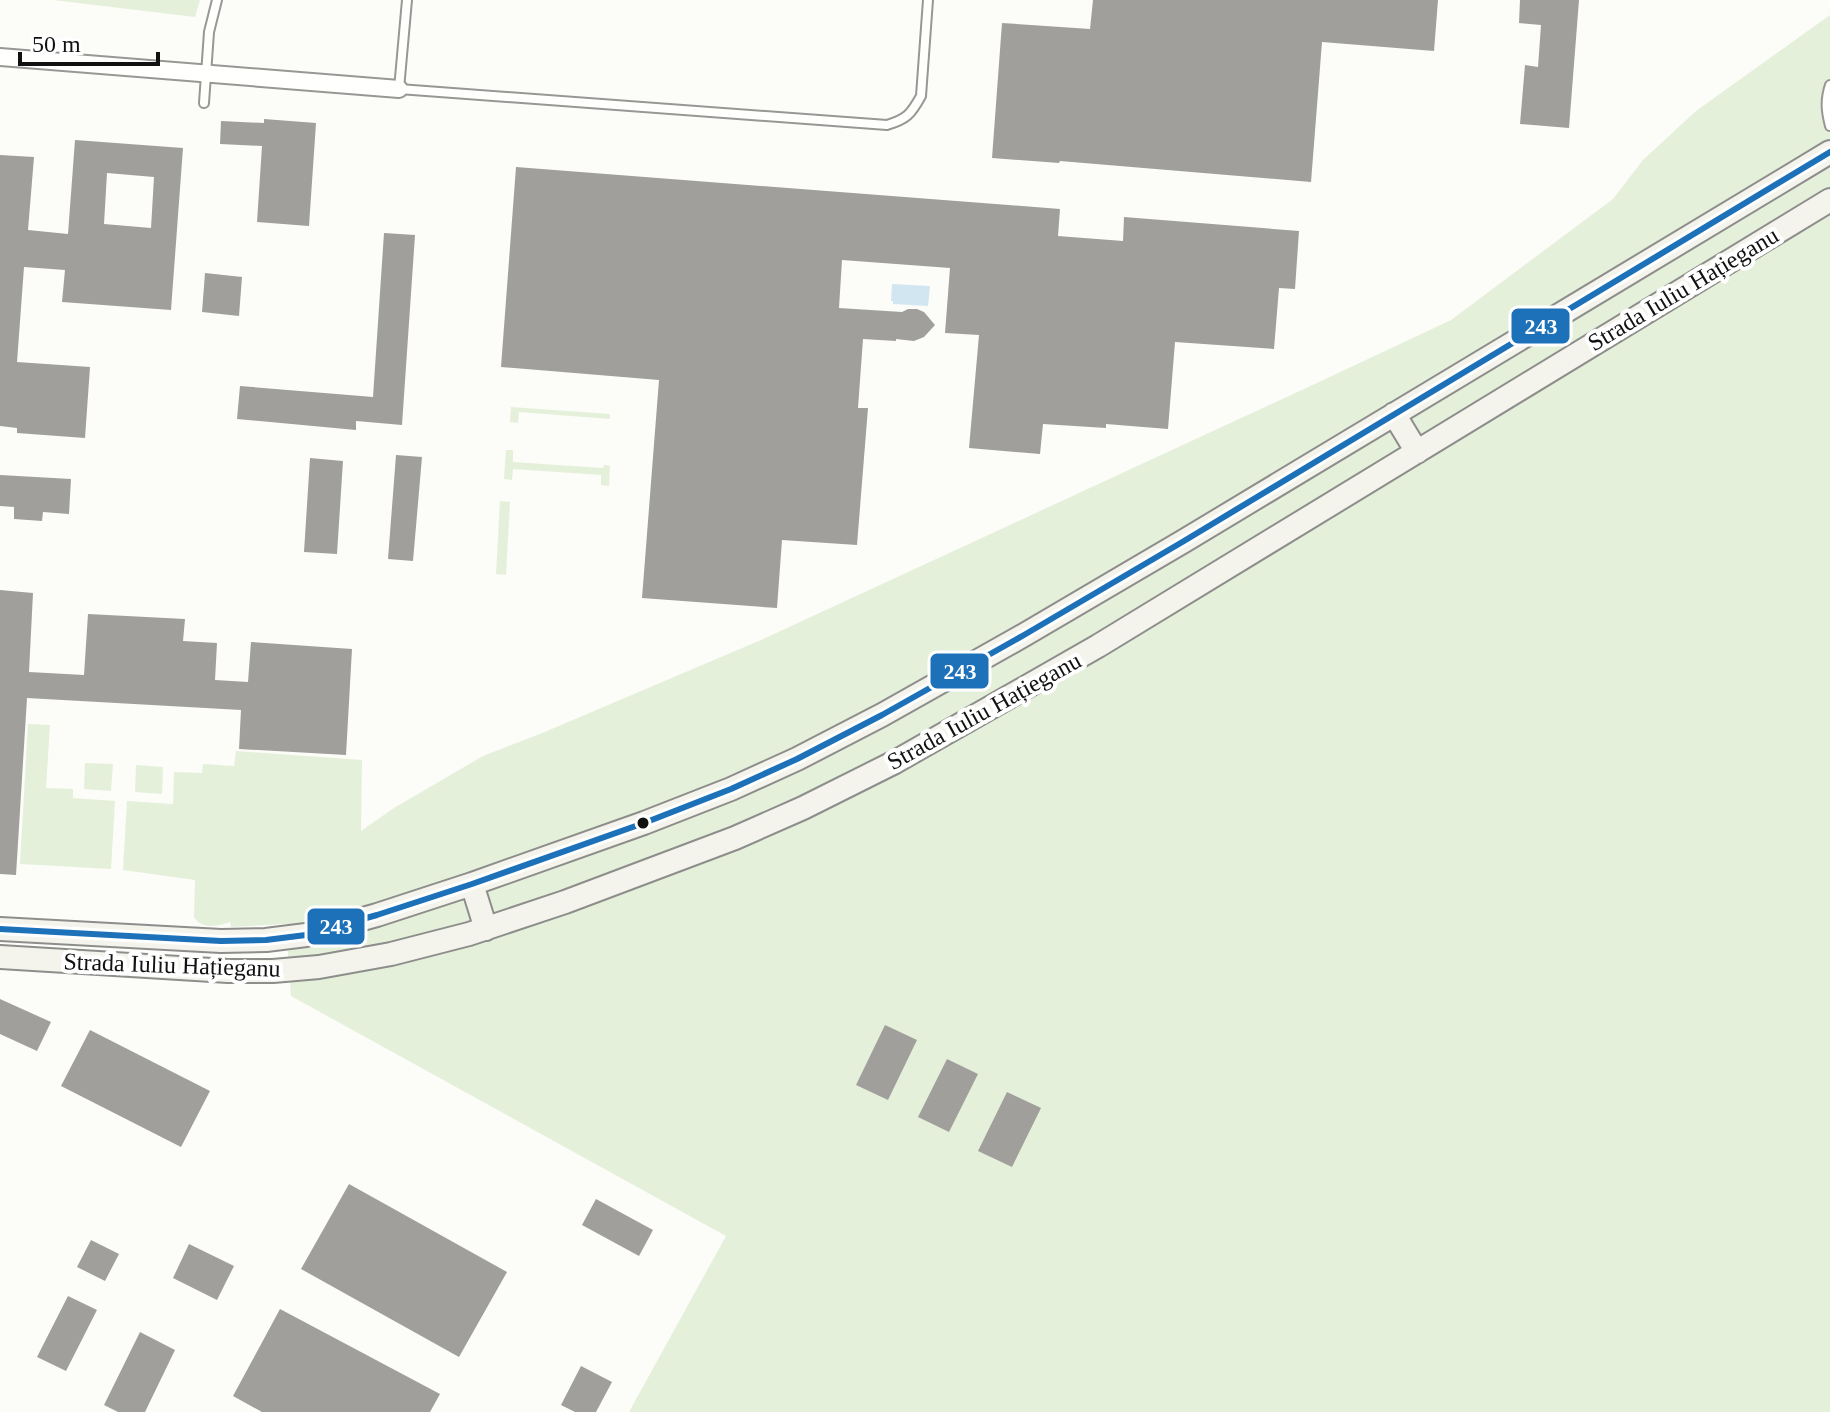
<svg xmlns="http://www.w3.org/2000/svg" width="1830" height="1412" font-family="'Times New Roman',serif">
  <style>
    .green { fill: #e5f0da }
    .water { fill: #d2e6f2 }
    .building { fill: #a09f9c; fill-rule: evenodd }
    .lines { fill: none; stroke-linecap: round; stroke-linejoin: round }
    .service-casing { stroke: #979795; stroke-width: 12 }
    .minor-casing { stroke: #979795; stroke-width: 20 }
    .secondary-casing { stroke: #8d8d8c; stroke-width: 26 }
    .service { stroke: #fffffe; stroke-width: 8 }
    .minor { stroke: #fffffe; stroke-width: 16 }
    .secondary { stroke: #f4f4ed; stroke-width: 22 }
    .bus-1-casing { stroke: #fff; stroke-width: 12 }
    .bus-1 { stroke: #1d71b8; stroke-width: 6 }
    .bus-dot { fill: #111; stroke: #fff; stroke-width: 3 }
    .labels { text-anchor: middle; stroke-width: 8; stroke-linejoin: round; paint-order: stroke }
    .street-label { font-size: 24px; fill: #111; stroke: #fff }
    .line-badge { stroke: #fff; stroke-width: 3 }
    .badge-label { font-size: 22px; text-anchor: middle; font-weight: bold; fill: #fff }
  </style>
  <rect width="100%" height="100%" fill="#fcfcf8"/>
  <!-- green -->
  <path class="green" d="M53 0H200L195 17Z
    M1830 15V1412H629L726 1236 291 996 286 924 231 927 230 922C218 926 202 930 194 917L195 880 123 870 127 801 173 804 174 772 202 773 203 764 234 766 236 751 362 760 361 831 394 808 483 756 540 734 761 640 1317 383 1451 320 1613 199 1643 160 1696 111Z
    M511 407 610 414V419L519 412 518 423 510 422Z
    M506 450H513V462L603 468 604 465 610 466 609 486 601 485V475L513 469 512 480 504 479Z
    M500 501 510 502 506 575 496 574Z
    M28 724 50 725 46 788 73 789V798L115 801 111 869 20 864Z
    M85 763 113 764 111 791 84 789Z
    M136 765 163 767 162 794 135 792Z"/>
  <!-- water -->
  <path class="water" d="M892 284 930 286 928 306 893 304V301H891Z"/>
  <!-- building -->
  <path class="building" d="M1093 0H1438L1434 51 1322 42 1311 182 1060 161 1059 163 992 158 1002 23 1090 29Z
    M1520 0H1579L1569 128 1520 124 1525 65 1538 67 1541 25 1519 23Z
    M264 119 316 123 309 226 257 222 262 146 220 144 221 121 264 123Z
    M75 140 183 148 171 310 62 302 65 270 24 267 17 362 90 367 85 438 17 433V428L0 426V155L34 157 28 230 68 234ZM107 173 154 177 151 228 104 224Z
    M516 167 1060 209 1058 236 1123 241 1124 217 1299 231 1295 289 1279 288 1274 349 1175 342 1168 429 1106 424V428L1043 424 1040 454 969 448 979 335 945 333 950 268 842 260 839 308 902 312 908 309H917L924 312 935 325 924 337 914 341 896 339V341L863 339 858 408H868L857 545 782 540 777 608 642 598 659 380 501 367Z
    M384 233 415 235 402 425 356 421V430L237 419 240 386 373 397Z
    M205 273 242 277 239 316 202 312Z
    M396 455 422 457 413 561 388 559Z
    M310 458 343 461 337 554 304 552Z
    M0 475 71 479 69 514 43 512 42 521 14 519V507L0 506Z
    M0 590 33 593 29 672 84 675 88 614 185 619 183 641 217 643 215 680 248 682 251 642 352 649 346 755 239 749 241 710 27 698 16 875 0 874Z
    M0 999 51 1022 37 1051 0 1034Z
    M885 1025 917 1040 888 1100 856 1085Z
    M90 1030 210 1091 181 1147 61 1086Z
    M947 1059 978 1074 949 1132 918 1117Z
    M1007 1092 1041 1108 1012 1167 978 1151Z
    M349 1184 507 1272 459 1357 301 1269Z
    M596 1199 653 1230 639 1256 582 1225Z
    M91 1240 119 1254 105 1281 77 1267Z
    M189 1244 234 1266 217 1300 173 1278Z
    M68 1296 97 1310 66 1371 37 1357Z
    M280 1309 440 1394 430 1412H262L233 1396Z
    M140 1332 175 1350 145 1412H118L104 1405Z
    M581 1366 612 1382 596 1412H575L561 1405Z"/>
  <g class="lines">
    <defs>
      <path id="service" d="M407 0 399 89 887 125C907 119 911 114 921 96L928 0
        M1830 85C1825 100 1826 111 1830 126
        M204 103 209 32 217 0"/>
      <path id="minor" d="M0 57 399 89"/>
      <path id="secondary" d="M1394 414 1417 452
        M472 884 486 929
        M0 929 221 941 266 940 306 935 377 915 472 884 644 823 731 789 797 759 882 715 1024 635 1184 541 1830 152
        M0 957 228 971H273L319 967 391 954 469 934 565 902 735 838 803 808 895 762 1098 646 1830 200"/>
    </defs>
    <!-- service casing -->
    <use href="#service" class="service-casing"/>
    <!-- minor casing -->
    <use href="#minor" class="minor-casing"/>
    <!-- secondary casing -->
    <use href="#secondary" class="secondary-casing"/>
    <!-- service -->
    <use href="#service" class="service"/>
    <!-- minor -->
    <use href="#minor" class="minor"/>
    <!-- secondary -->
    <use href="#secondary" class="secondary"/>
    <defs>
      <path id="bus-1" d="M0 929 221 941 266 940 306 935 377 915 472 884 644 823 731 789 797 759 882 715 1024 635 1184 541 1830 152"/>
    </defs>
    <!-- bus-1 casing -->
    <use href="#bus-1" class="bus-1-casing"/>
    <!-- bus-1 -->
    <use href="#bus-1" class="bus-1"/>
  </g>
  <!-- markers -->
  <circle class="bus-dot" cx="643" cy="823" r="7"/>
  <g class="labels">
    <!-- street labels -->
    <g class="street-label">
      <text transform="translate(1683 289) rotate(-31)" y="8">Strada Iuliu Hațieganu</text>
      <text transform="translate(984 711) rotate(-29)" y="8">Strada Iuliu Hațieganu</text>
      <text transform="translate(172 965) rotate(2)" y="8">Strada Iuliu Hațieganu</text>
    </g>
  </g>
  <g class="line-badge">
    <rect x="1510" y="307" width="61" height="38" rx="8" fill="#1d71b8"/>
    <rect x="929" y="652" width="61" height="38" rx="8" fill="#1d71b8"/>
    <rect x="306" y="907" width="60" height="39" rx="8" fill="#1d71b8"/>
  </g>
  <g class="badge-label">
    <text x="1541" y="334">243</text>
    <text x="960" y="679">243</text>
    <text x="336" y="934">243</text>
  </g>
  <!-- scale -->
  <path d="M20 52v12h138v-12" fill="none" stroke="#111111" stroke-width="4"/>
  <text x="32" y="52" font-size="24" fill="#111111" stroke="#ffffff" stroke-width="6" paint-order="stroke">50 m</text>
</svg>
